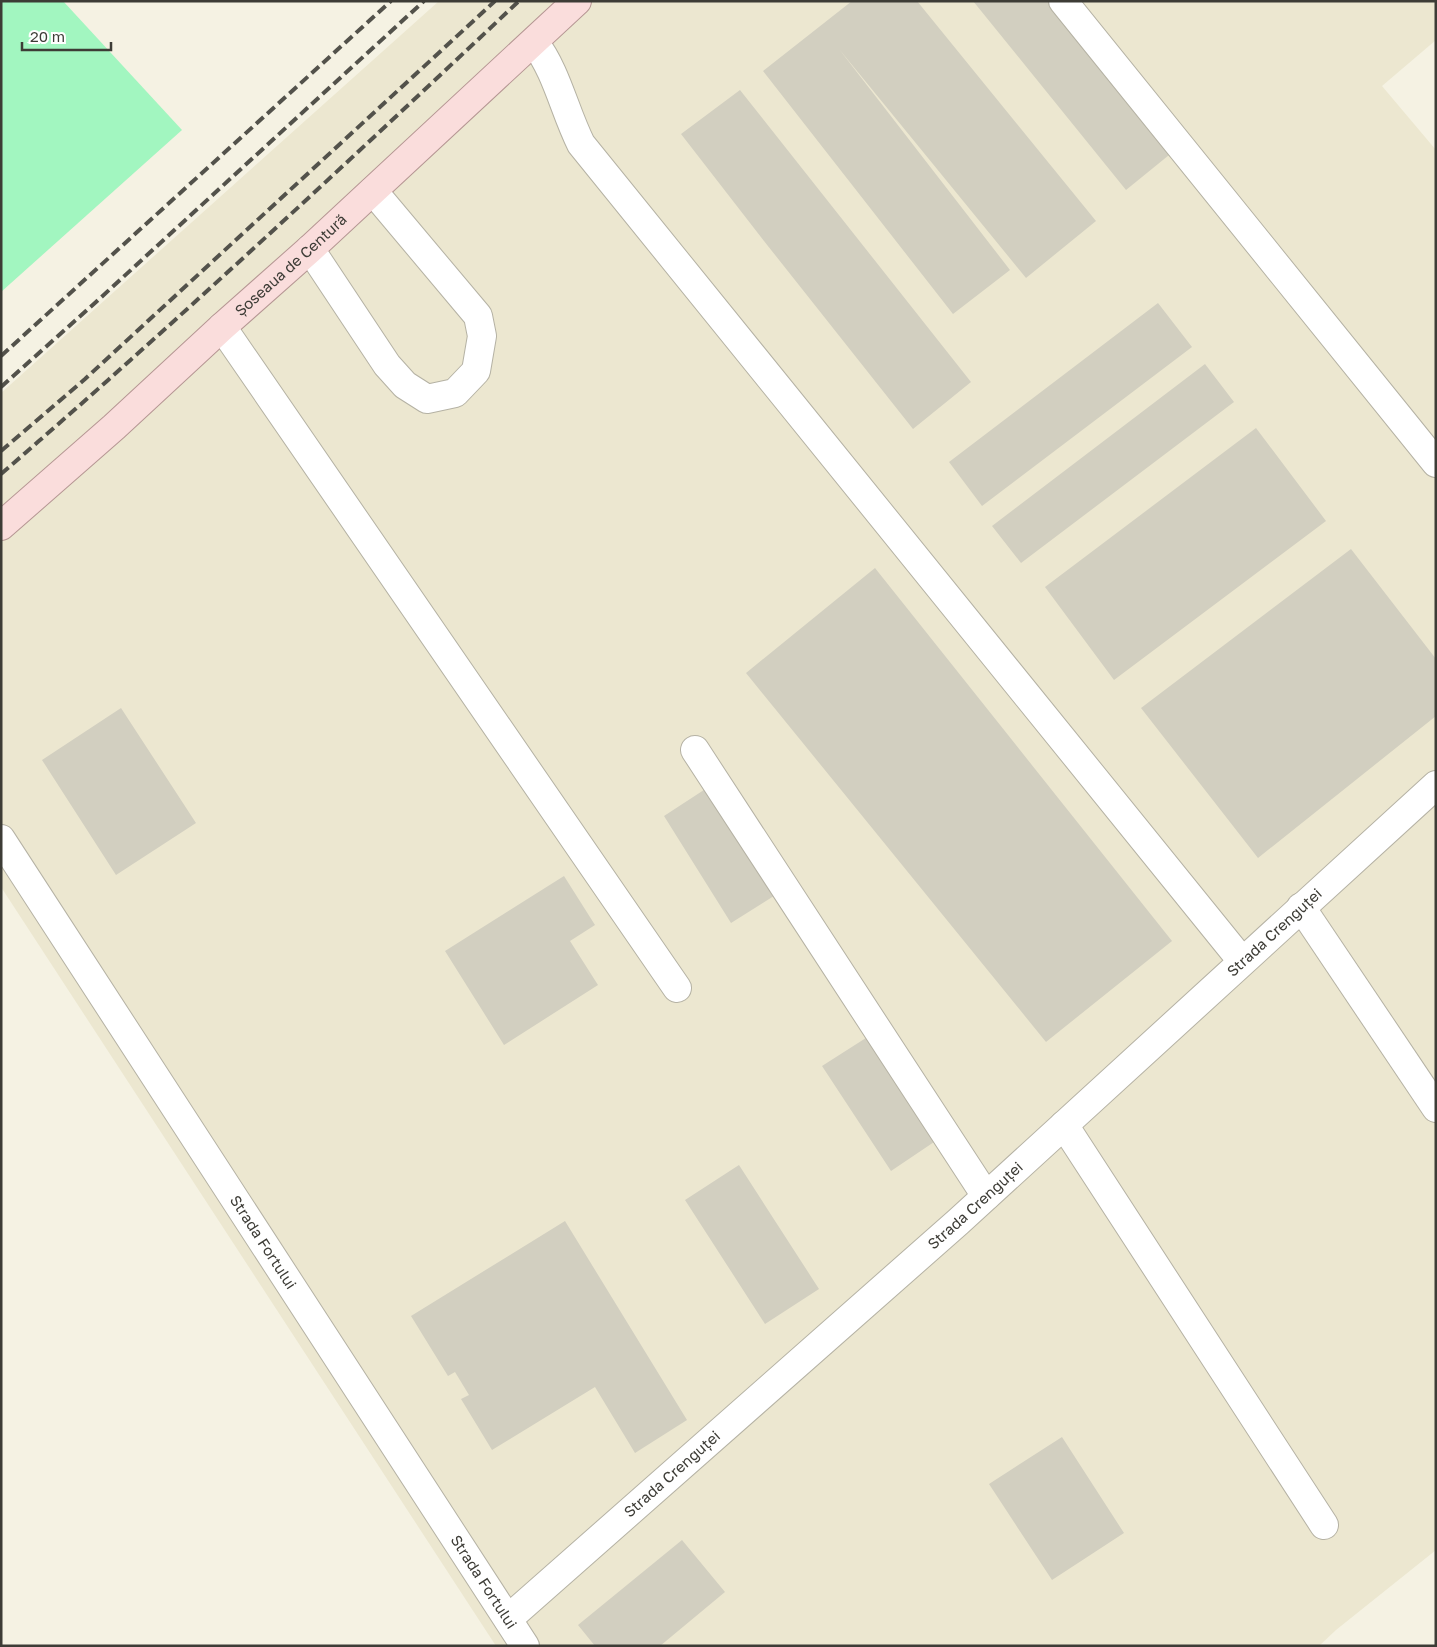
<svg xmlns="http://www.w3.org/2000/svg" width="1437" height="1647" font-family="'Golos Text',sans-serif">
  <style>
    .built { fill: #ece7d0 }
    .green { fill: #a2f6c0 }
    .building { fill: #d2cfc0 }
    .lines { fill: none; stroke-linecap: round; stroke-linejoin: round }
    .minor-casing { stroke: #b5b2a4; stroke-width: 30 }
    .major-casing { stroke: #b59693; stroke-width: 30 }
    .minor { stroke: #fff; stroke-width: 28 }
    .major { stroke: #fadddc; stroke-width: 28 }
    .rail { stroke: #53524b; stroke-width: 4; stroke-dasharray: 10 5; stroke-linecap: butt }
    .labels { text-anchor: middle; stroke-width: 4; stroke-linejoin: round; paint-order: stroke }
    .street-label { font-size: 15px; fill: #3d3c36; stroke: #fff }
  </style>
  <rect width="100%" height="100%" fill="#f5f2e3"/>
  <!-- built -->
  <path class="built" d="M439 1H1436V40L1382 86 1436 150V1550L1336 1630 1319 1646H496L1 887V393Z"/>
  <!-- green -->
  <path class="green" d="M1 1H63L182 130 1 292Z"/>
  <!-- building -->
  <path class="building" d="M852 1H917L1096 221 1026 278 839 49 1010 270 953 314 763 71Z
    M973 1H1078L1190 138 1126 190Z
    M740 90 971 382 913 429 764 241 681 134Z
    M1158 303 1192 347 982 506 949 462Z
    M1205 364 1234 402 1021 563 992 526Z
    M1256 428 1326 521 1114 680 1045 587Z
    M1351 549 1436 659V716L1258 858 1141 708Z
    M875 568 1172 941 1046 1042 746 673Z
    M121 708 196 823 116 875 42 760Z
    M710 786 777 894 731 923 664 816Z
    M564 876 595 925 570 941 598 985 504 1045 445 951Z
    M869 1036 937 1140 891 1171 822 1066Z
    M739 1165 819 1289 765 1324 685 1200Z
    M565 1221 687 1420 635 1453 595 1387 492 1450 461 1399 469 1395 455 1372 448 1376 411 1316Z
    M1062 1437 1124 1533 1052 1580 989 1484Z
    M682 1540 725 1592 660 1646H595L578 1625Z"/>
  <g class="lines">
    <defs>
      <g id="minor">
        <path d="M1063 1 1436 463"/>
        <path d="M534 42C557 72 564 110 581 144L1242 961"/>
        <path d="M310 249 387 365 405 385 427 399 455 393 476 371 482 336 478 316 373 191"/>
        <path d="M222 327 677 988"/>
        <path d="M695 750 986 1196"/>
        <path id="s1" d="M1 839 525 1646"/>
        <path d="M1301 907 1436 1108"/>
        <path d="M1064 1125 1324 1525"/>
        <path id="s2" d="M508 1619 958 1222 1436 785"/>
      </g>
      <g id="major">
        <path id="s3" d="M1 526 114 427 222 327 310 249 577 1"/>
      </g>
    </defs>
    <!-- minor casing -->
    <use href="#minor" class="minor-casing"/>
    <!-- major casing -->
    <use href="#major" class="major-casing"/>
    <!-- minor -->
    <use href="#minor" class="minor"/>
    <!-- major -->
    <use href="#major" class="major"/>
    <!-- rail -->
    <path class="rail" d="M1 356 391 1
      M1 387 96 302 424 1
      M1 451 85 379 495 1
      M1 474C178 321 349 161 519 1"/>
  </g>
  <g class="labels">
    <!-- street labels -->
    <g class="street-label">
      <text dy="5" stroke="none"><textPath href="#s3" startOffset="390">Șoseaua de Centură</textPath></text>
      <text dy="5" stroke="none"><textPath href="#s2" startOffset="1029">Strada Crenguței</textPath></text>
      <text dy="5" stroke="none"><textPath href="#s2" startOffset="624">Strada Crenguței</textPath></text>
      <text dy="5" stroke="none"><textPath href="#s1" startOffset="481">Strada Fortului</textPath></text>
      <text dy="5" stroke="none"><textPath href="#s2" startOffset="219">Strada Crenguței</textPath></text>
      <text dy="5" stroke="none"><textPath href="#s1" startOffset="886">Strada Fortului</textPath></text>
    </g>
  </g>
  <!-- border -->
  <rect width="1437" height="1647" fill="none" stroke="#3d3c36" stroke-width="5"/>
  <!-- scale -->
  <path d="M22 42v8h89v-8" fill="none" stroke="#3d3c36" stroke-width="2.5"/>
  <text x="30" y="42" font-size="15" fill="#3d3c36" stroke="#ffffff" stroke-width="4" paint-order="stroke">20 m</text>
</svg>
